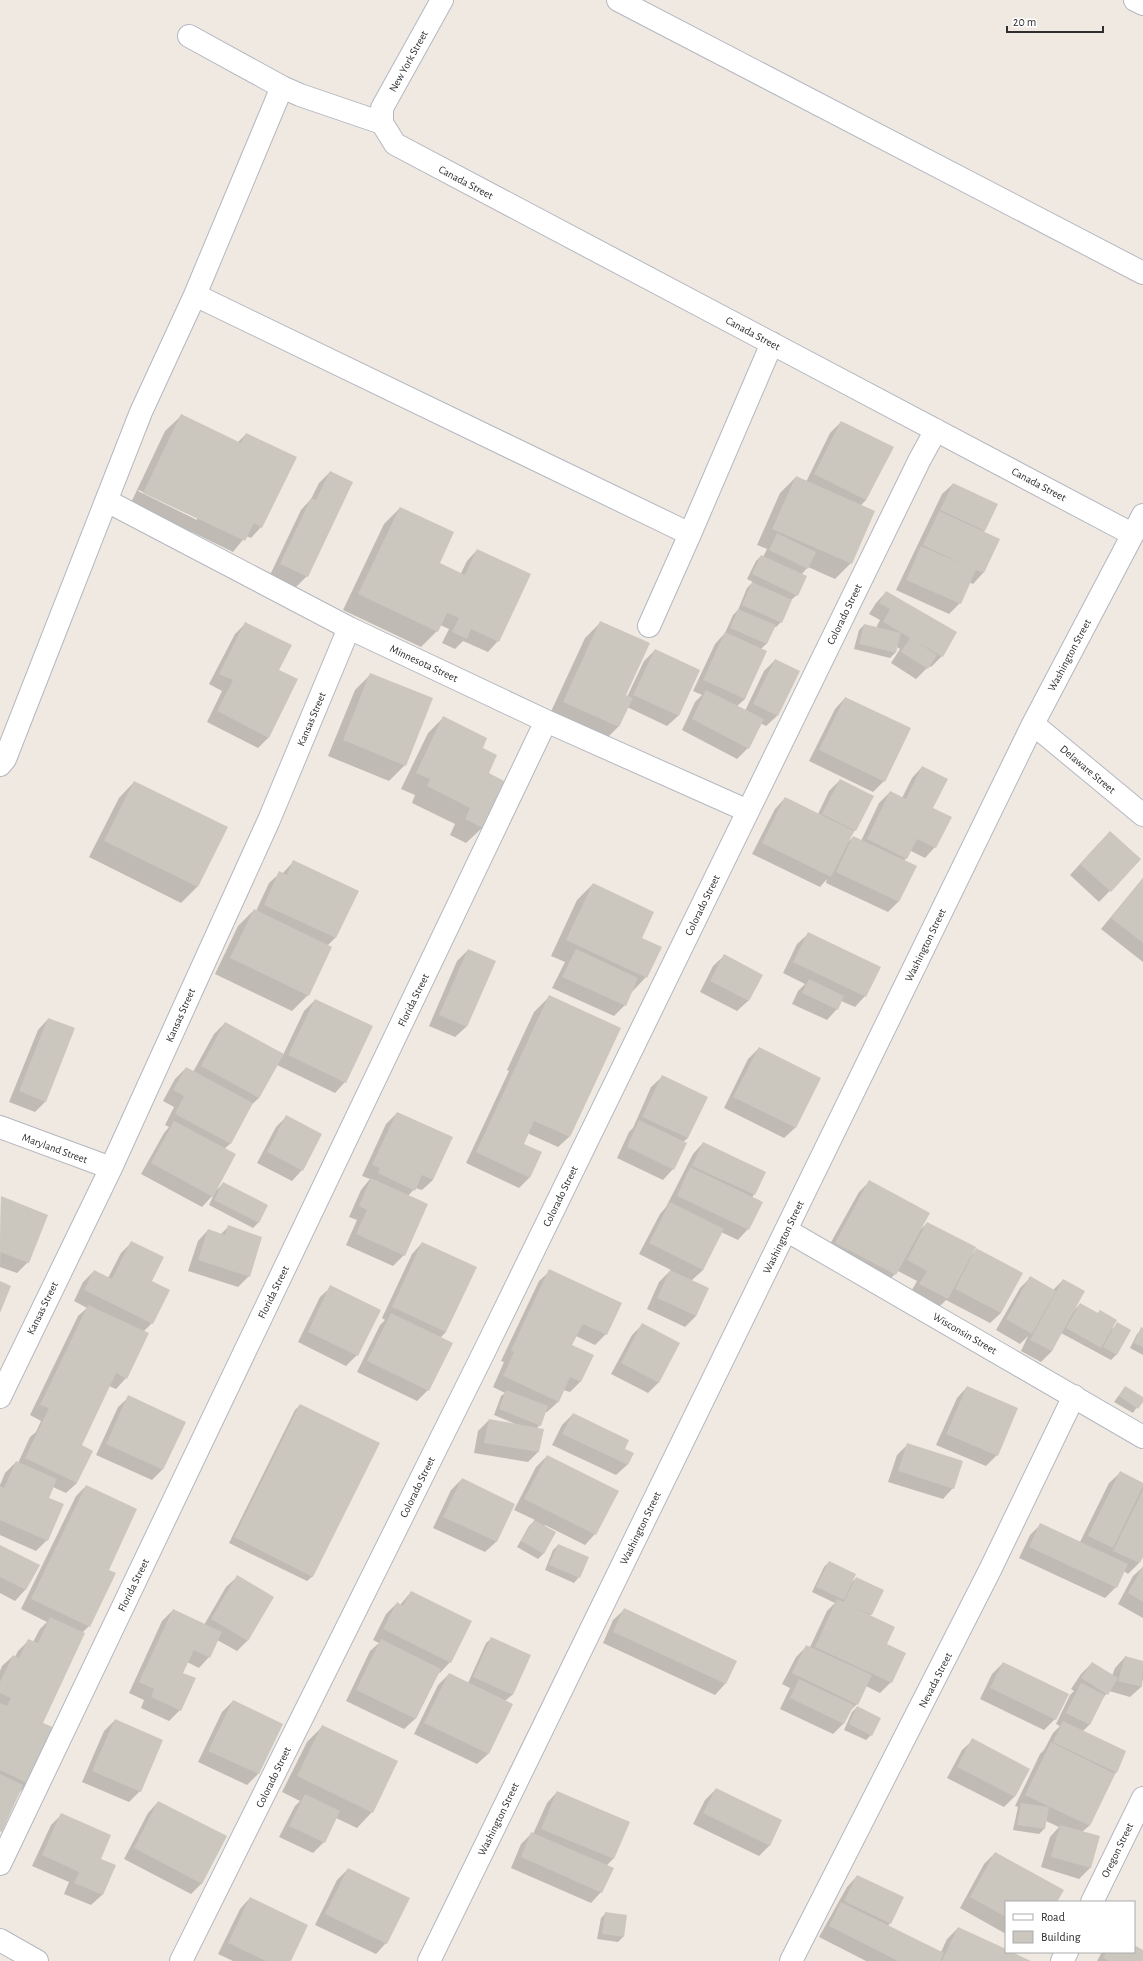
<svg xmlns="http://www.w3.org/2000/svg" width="1143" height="1961" font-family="'Alegreya Sans',sans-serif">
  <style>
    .shadow { fill: #0003; fill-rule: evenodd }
    .building { fill: #cbc7bf }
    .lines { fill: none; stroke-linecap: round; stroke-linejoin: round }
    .street-casing { stroke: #b4b7c1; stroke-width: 24 }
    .street { stroke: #fff; stroke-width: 22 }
    .labels { text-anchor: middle; stroke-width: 3; stroke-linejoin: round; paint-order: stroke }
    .street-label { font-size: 11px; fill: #2e2e2e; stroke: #fff }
  </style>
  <rect width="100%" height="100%" fill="#efe9e1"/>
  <!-- shadow -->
  <path class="shadow" d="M181 416 237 443 246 434 261 527 251 538 246 536 233 552 192 532 186 537 128 509 165 431ZM139 490 197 518V520L138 491Z
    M841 422 892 448 866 500 860 506 851 563 835 579 808 567 801 575 797 595 791 600 781 622 776 627H774L766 644 761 649 745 699 736 707 745 711 764 671 775 660 798 671 777 716 766 726 760 723 748 748 737 759 682 730 695 702 702 695 693 691 715 644 725 633 733 615 738 610 747 588 753 582 747 579 756 561 761 556 763 557 767 549 757 545 780 493 796 477 806 482 830 433Z
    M330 472 352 482 307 576 296 587 270 575 301 510 311 499 319 483Z
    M953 484 985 531 983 532 999 540 983 573 973 584 969 582 960 603 949 614 896 590 942 494Z
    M400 508 438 564 460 575 467 561 477 550 498 641 488 652 463 641 455 649 442 643 449 629 440 625 437 631 421 647 343 610 384 524Z
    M886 592 942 656 931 667 929 666 916 679 891 663 900 649 897 647 895 653 890 658 854 649 859 630 864 625 876 628 880 620 869 614 876 603Z
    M601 622 625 696 627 697 644 661 655 650 699 671 678 716 667 726 627 707 618 727 603 742 548 718 585 638Z
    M246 623 278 670 269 737 258 748 207 722 222 691 209 684 235 634Z
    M371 674 405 765 389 781 328 756 355 690Z
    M845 698 884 781 873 792 809 761 835 709Z
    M443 718 481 749 487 774 505 782 482 828 466 843 450 835 455 824 412 803 415 795 401 789 428 733Z
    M922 767 932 809 935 847 925 858 911 851 904 861 898 902 888 912 826 883 827 879 820 887 752 854 775 809 785 798 818 814 829 791 840 780 855 830 847 843 853 837 861 841 879 803 890 792 902 798 912 778Z
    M134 782 227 827 197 887 181 903 89 857 119 798Z
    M1099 843 1140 860 1099 902 1070 875Z
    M294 861 358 891 335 938 328 945 308 995 292 1011 215 974 238 926 254 910 256 911 269 883 280 873 282 874Z
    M1143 878V962L1101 929Z
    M593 884 641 938 646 977 630 994 625 1005 614 1016 552 988 565 962 551 956 577 900Z
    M808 934 865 996 855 1007 841 1001 837 1009 827 1020 792 1004 798 991 805 984 783 973 797 944Z
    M468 950 466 1027 455 1037 429 1026 457 961Z
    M724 956 761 975 748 1001 737 1011 700 992 713 966Z
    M550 996 569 1137 558 1147 527 1133 522 1144 530 1177 519 1188 466 1163 509 1071 507 1070 534 1012Z
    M315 1000 345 1082 335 1093 277 1065 259 1098 250 1106 230 1144 224 1149 217 1190 223 1183 267 1206 258 1223 253 1228 209 1205 214 1194 202 1207 141 1174 164 1133 169 1127 165 1125 174 1107 163 1101 175 1079 186 1068 193 1072 214 1034 225 1023 283 1055 304 1011Z
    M48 1019 45 1102 35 1112 9 1102 38 1030Z
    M759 1048 795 1128 784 1138 724 1108 748 1059Z
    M662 1077 688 1138 683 1142 673 1169 663 1180 617 1158 629 1132 633 1128 651 1087Z
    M397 1113 433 1180 422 1190 415 1188 408 1196 404 1255 393 1266 346 1245 357 1220 349 1217 361 1190 370 1179 362 1176 386 1124Z
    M287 1116 302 1170 292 1181 257 1163 276 1127Z
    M703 1143 765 1172 752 1198 748 1229 738 1240 721 1232 703 1270 691 1281 708 1289 696 1316 685 1327 647 1309 659 1282 671 1270 639 1254 660 1214 666 1207 693 1154Z
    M869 1182 919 1231 927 1223 971 1255 976 1250 1001 1313 990 1323 946 1300 937 1309 909 1295 917 1281 898 1271 884 1285 825 1253 859 1192Z
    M1 1197 46 1215 28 1262 17 1273 0 1267Z
    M228 1227 249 1276 238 1287 188 1271 198 1241 208 1230 221 1234Z
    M131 1243 150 1282 152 1323 143 1332 126 1378 116 1389 109 1386 80 1446 77 1483 66 1493 53 1487 48 1498 47 1540 36 1551 0 1535V1485L5 1473 16 1462 18 1463 30 1437 36 1432 41 1421 30 1415 78 1316 87 1308 74 1301 83 1282 94 1271 108 1278 121 1253Z
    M422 1243 446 1332 440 1338 428 1390 417 1401 357 1372 380 1325 385 1320 382 1318 412 1254Z
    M550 1271 606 1334 595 1345 576 1336 571 1346 592 1356 580 1382 570 1392 563 1390 558 1402 547 1412H545L540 1425 537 1428 538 1452 528 1462 474 1453 478 1431 489 1420 520 1426 494 1415 501 1396 505 1393 493 1387 504 1362 501 1361 539 1281Z
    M1030 1278 1053 1290 1063 1280 1074 1310 1080 1304 1112 1329 1117 1324 1129 1330 1116 1355 1111 1360 1061 1333 1052 1351 1041 1362 1021 1351 1028 1336 1020 1344 996 1330 1020 1288Z
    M331 1287 357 1355 346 1366 298 1342 320 1297Z
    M642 1325 659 1382 648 1393 611 1374 632 1335Z
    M1142 1329H1143V1355L1130 1348 1137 1334Z
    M967 1387 997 1455 986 1466 936 1445 957 1398Z
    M1125 1387 1143 1398 1133 1413 1114 1402Z
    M129 1397 162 1470 152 1480 96 1455 118 1407Z
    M300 1405 313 1576 307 1581 229 1543 295 1410Z
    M573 1414 624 1449 627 1465 616 1475 552 1445 562 1425Z
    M908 1444 953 1488 943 1499 888 1482 897 1455Z
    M547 1456 595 1534 585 1545 545 1525 544 1527 555 1533 543 1554 538 1559 517 1547 529 1526 535 1520 514 1510 536 1467Z
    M1120 1473 1143 1483V1554L1139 1563 1128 1574 1124 1571 1116 1587 1105 1598 1019 1558 1030 1535 1041 1524 1080 1542 1109 1483Z
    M462 1479 514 1504 496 1542 485 1552 433 1528 451 1490Z
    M86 1486 107 1570 89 1626 82 1633 42 1723 28 1783 19 1793 0 1832V1671L2 1666 13 1656 15 1657 18 1651 29 1640 33 1642 40 1629 47 1622 21 1609 76 1496Z
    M558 1545 579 1577 574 1583 545 1570 553 1550Z
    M0 1546 38 1565 25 1590 15 1601 0 1593Z
    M829 1562 851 1583 856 1578 882 1591 870 1616 886 1645 891 1682 880 1693 866 1686 857 1704 849 1712 844 1723 833 1734 780 1709 790 1688 782 1684 796 1657 807 1646 810 1647 827 1611 835 1603 812 1592 824 1567Z
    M1143 1567V1618L1118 1604 1133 1576Z
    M237 1577 248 1640 237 1651 217 1640 209 1657 199 1668 187 1662 182 1673 180 1710 169 1721 141 1708 144 1700 129 1693 162 1621 173 1610 204 1625 226 1587Z
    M411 1592 450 1662 440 1673 438 1672 415 1719 404 1729 346 1701 370 1651 379 1643 373 1640 386 1614 397 1603 400 1605Z
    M624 1610 736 1661 725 1684 715 1695 603 1643 613 1620Z
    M492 1638 530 1656 512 1695 505 1701 512 1704 488 1754 477 1764 414 1734 438 1685 449 1674 468 1683 486 1643Z
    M1125 1657 1143 1662V1678L1141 1687 1130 1697 1109 1691 1102 1699 1090 1724 1083 1731 1116 1772 1089 1826 1082 1832 1099 1837 1090 1868 1079 1879 1041 1867 1050 1837 1059 1827 1046 1821 1044 1829 1039 1834 1013 1830 1018 1807 1015 1806 1040 1754 1044 1750 1053 1733 1060 1726 1056 1724 1070 1695 1074 1691 1071 1689 1081 1674 1092 1663 1112 1676 1115 1668Z
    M1003 1663 1055 1719 1044 1730 980 1699 992 1674Z
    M233 1701 282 1724 258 1774 247 1785 198 1762 222 1712Z
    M857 1707 871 1735 866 1740 844 1730 852 1712Z
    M115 1720 140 1791 129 1802 82 1782 104 1731Z
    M323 1726 372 1812 357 1828 336 1818 324 1842 313 1853 279 1837 295 1806 300 1801 282 1792 307 1742Z
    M973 1740 1015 1796 1004 1807 947 1778 962 1750Z
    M716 1789 770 1845 759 1856 693 1824 705 1800Z
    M557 1792 629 1822 613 1859 606 1866 601 1892 591 1903 511 1868 521 1844 532 1833 533 1834 547 1803Z
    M158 1802 202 1883 191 1894 124 1859 148 1813Z
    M62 1814 100 1859 115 1866 102 1895 91 1905 64 1894 69 1882 32 1866 51 1825Z
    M995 1853 1056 1902H1006V1934L960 1908 984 1864Z
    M348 1869 386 1943 376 1954 315 1925 337 1880Z
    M857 1876 890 1923 888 1926 941 1952 947 1939 958 1928 1006 1950V1952L1029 1961H866L819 1937 847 1887Z
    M250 1898 290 1961H233L218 1954 240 1909Z
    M606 1913 626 1916 623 1937 618 1942 597 1939 601 1918Z
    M1134 1946 1143 1951V1961H1097L1102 1952H1134Z"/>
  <!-- building -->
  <path class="building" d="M181 414 241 443 246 433 297 457 262 528 254 523 245 541 143 493Z
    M841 421 894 447 866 500 814 474Z
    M330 471 353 482 308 577 280 564 311 498 316 500Z
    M796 476 875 511 852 564 772 529Z
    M953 483 998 504 985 531 940 510Z
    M400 507 454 532 440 563 465 575 477 549 531 574 499 642 471 629 467 639 452 632 459 618 447 613 438 632 358 594Z
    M939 511 1000 539 984 573 976 570 961 604 906 580 921 546 964 565 923 545Z
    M777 533 816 552 808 569 769 550Z
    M761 555 807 576 798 596 752 574Z
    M752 582 792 600 782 623 742 605Z
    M886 591 957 632 943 657 917 642 937 655 928 669 901 652 910 638 883 622 890 609 879 603Z
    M738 609 776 625 767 644 730 628Z
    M600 621 650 643 626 695 633 698 619 727 563 702Z
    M245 622 292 645 279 670 298 679 269 738 217 711 233 680 219 674Z
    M864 624 901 633 896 653 859 644Z
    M725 632 767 651 745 699 703 680Z
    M655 649 700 670 679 716 633 695Z
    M775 659 800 671 778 716 753 704Z
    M370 673 433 698 406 766 343 740Z
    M706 690 764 719 749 749 692 719Z
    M845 697 911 728 885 782 819 750Z
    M443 716 487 738 483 748 497 755 489 773 506 782 483 828 465 819 470 808 427 786 430 779 416 773Z
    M922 766 948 779 933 808 952 817 936 848 917 839 907 859 867 839 890 791 906 799Z
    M840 779 874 796 856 831 822 814Z
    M134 781 228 827 198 887 104 841Z
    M785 797 854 831 831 877 762 843Z
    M1110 831 1141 859 1111 892 1080 864Z
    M853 836 917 866 899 902 836 872Z
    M293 860 359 891 336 938 264 905 279 871 287 875Z
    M1143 878V943L1111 918Z
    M593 883 654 912 642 938 662 947 647 978 566 940Z
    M254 909 332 947 309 996 230 958Z
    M808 932 881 967 866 997 793 962Z
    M468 949 496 961 467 1027 439 1015Z
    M576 949 638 978 626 1006 562 977Z
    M724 954 763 975 749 1001 710 981Z
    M809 979 844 996 838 1010 802 993Z
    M549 995 621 1028 570 1137 534 1121 524 1144 542 1152 530 1178 476 1152Z
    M315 999 373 1026 346 1083 288 1055Z
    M48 1018 75 1028 46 1102 19 1091Z
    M225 1022 284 1054 259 1098 201 1066Z
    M759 1047 821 1078 796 1128 733 1097Z
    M186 1067 253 1103 231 1144 175 1114 184 1096 173 1090Z
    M662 1075 708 1097 688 1138 642 1117Z
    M397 1112 453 1137 433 1180 422 1175 415 1191 378 1173 380 1168 372 1165Z
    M286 1115 322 1134 303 1171 267 1152Z
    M639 1120 687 1143 674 1170 627 1147Z
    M174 1121 236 1154 213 1197 151 1163Z
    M703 1142 766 1172 755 1195 692 1166Z
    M690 1167 763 1202 749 1230 677 1196Z
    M371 1178 428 1204 405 1256 356 1234 367 1210 359 1206Z
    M869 1180 930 1213 896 1275 835 1243Z
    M223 1182 268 1205 259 1223 214 1200Z
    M1 1196 48 1215 29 1263 0 1252Z
    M670 1202 724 1229 703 1270 649 1243Z
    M927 1222 976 1247 948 1299 919 1284 927 1271 907 1260Z
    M228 1225 262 1237 250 1277 198 1260 208 1229 225 1235Z
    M131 1241 164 1257 152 1281 170 1290 153 1324 84 1290 94 1270 112 1279Z
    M422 1242 477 1267 446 1332 392 1307Z
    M976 1248 1023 1273 1001 1313 955 1289Z
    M549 1269 622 1303 607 1335 583 1324 572 1345 594 1355 581 1382 570 1377 559 1402 503 1376 514 1352 511 1350Z
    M670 1270 709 1288 696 1316 657 1298Z
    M1030 1276 1056 1291 1032 1334 1006 1319Z
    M1063 1279 1085 1291 1052 1351 1030 1340Z
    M0 1281 11 1286 0 1313Z
    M330 1285 381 1310 358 1356 308 1332Z
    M1080 1303 1098 1313 1100 1310 1117 1320 1101 1348 1066 1328Z
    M88 1305 149 1333 127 1379 116 1373 101 1405 82 1445 93 1451 77 1483 25 1458 49 1408 40 1405Z
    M391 1313 453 1343 429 1391 367 1361Z
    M1117 1322 1131 1330 1117 1355 1103 1347Z
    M642 1323 680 1343 659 1383 621 1363Z
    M1141 1327 1143 1328V1347L1134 1343Z
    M967 1386 1018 1408 998 1456 946 1434Z
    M1125 1386 1143 1397V1402L1138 1409 1119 1396Z
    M506 1390 548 1406 541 1426 499 1409Z
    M128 1395 186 1422 163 1470 106 1444Z
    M300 1404 380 1443 313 1577 234 1537Z
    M573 1413 629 1440 625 1449 634 1453 628 1465 562 1434Z
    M489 1419 544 1429 539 1452 484 1443Z
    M907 1443 963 1461 954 1489 898 1471Z
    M547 1455 619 1491 596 1535 524 1499Z
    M16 1461 57 1479 49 1498 64 1504 48 1541 0 1520V1486L4 1488Z
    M1120 1471 1143 1483V1486L1113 1548 1088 1536Z
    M462 1478 515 1504 497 1542 443 1517Z
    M86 1485 137 1509 109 1570 116 1573 90 1627 31 1599Z
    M1143 1490V1557L1140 1563 1113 1551Z
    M534 1520 556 1532 544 1554 521 1541Z
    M1040 1523 1128 1564 1117 1588 1029 1547Z
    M558 1544 589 1557 580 1578 549 1565Z
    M0 1545 40 1565 26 1590 0 1577Z
    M829 1561 856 1574 844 1600 816 1587Z
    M1143 1566V1602L1128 1593Z
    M237 1575 274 1597 248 1641 211 1619Z
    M856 1577 884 1590 872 1615 855 1608 895 1627 887 1644 906 1653 892 1683 815 1647 837 1599 844 1602Z
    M411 1591 472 1621 451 1663 383 1629 397 1602 403 1606Z
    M624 1608 737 1661 726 1684 613 1632Z
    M173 1609 222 1632 210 1658 194 1650 183 1673 196 1678 181 1711 151 1697 154 1689 139 1682Z
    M50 1617 85 1633 43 1723 55 1728 29 1784 0 1770V1703L7 1706 11 1698 0 1693V1682L13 1655 19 1658 28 1639 38 1643Z
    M491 1637 531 1655 513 1695 473 1677Z
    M381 1639 441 1669 416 1719 356 1690Z
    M806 1645 872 1675 858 1705 792 1673Z
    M1125 1656 1143 1661 1142 1687 1118 1681Z
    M1003 1662 1069 1694 1056 1720 990 1688Z
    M1092 1662 1118 1678 1108 1695 1081 1678Z
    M449 1673 513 1704 489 1754 424 1723Z
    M799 1679 854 1705 844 1724 790 1698Z
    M1081 1683 1105 1695 1090 1725 1066 1713Z
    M233 1700 283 1724 259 1774 208 1751Z
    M857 1706 881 1718 872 1736 849 1724Z
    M115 1719 163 1740 141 1792 92 1771Z
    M1063 1721 1126 1751 1117 1773 1053 1742Z
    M322 1725 398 1761 373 1813 297 1776Z
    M972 1738 1030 1769 1015 1797 957 1767Z
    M1051 1742 1115 1774 1090 1826 1025 1795Z
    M0 1774 23 1785 2 1832 0 1831Z
    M716 1788 782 1820 770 1846 703 1813Z
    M557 1791 630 1822 614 1859 541 1829Z
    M305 1794 340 1811 325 1843 289 1826Z
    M158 1801 227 1836 202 1884 134 1848Z
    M1021 1803 1049 1807 1045 1829 1017 1825Z
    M61 1813 111 1835 101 1859 116 1865 103 1895 74 1883 79 1872 42 1855Z
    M1060 1825 1100 1836 1091 1868 1051 1857Z
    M531 1832 614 1868 602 1893 521 1857Z
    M995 1852 1064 1890 1057 1902H1006V1917L970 1897Z
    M348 1868 410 1898 387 1944 325 1914Z
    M857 1875 904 1897 891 1924 844 1901Z
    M250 1897 308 1925 291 1961H266L228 1943Z
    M841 1902 944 1953 940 1961H898L829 1926Z
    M605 1912 627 1915 624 1937 602 1934Z
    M958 1927 1006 1949V1952H1012L1031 1961H942Z
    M1134 1945 1143 1950V1961H1109L1103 1958 1106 1952H1134Z"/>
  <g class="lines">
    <defs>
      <path id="street" d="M442 0 382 108V123L395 144 1132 534
        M618 0 1143 273
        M1135 0 1143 4
        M189 36 282 87 300 95 382 123
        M195 295 690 534 772 343
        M107 501 349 628 546 721 748 811
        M649 626 690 534
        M1033 724 1143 815
        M0 765 5 759 141 412 195 295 282 87
        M0 1127 111 1168
        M786 1230 1143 1437
        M0 1397 111 1168 269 820 349 628
        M0 1864 546 721
        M1092 1902 1143 1798
        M0 1940 37 1961
        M181 1961 484 1352 920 459 936 430
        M429 1961 1033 724 1143 515
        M791 1961 990 1570 1074 1396
        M1062 1961 1067 1952"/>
    </defs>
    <!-- street casing -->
    <use href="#street" class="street-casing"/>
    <!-- street -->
    <use href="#street" class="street"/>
  </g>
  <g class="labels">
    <!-- street labels -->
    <g class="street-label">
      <text transform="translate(408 61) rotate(-61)" y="4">New York Street</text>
      <text transform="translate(466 182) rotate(28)" y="4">Canada Street</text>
      <text transform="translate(753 333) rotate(28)" y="4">Canada Street</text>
      <text transform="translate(1039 484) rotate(28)" y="4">Canada Street</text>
      <text transform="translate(844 614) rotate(-64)" y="4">Colorado Street</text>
      <text transform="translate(1069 655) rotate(-62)" y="4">Washington Street</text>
      <text transform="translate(424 663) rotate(25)" y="4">Minnesota Street</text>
      <text transform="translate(311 719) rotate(-67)" y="4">Kansas Street</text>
      <text transform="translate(1088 769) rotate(40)" y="4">Delaware Street</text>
      <text transform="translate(702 905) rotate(-64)" y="4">Colorado Street</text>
      <text transform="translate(925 945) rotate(-64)" y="4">Washington Street</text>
      <text transform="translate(413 1000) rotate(-64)" y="4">Florida Street</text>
      <text transform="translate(180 1015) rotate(-66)" y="4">Kansas Street</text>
      <text transform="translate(55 1148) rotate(20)" y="4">Maryland Street</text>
      <text transform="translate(560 1196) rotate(-64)" y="4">Colorado Street</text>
      <text transform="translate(783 1237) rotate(-64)" y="4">Washington Street</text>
      <text transform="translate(273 1292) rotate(-64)" y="4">Florida Street</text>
      <text transform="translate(42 1308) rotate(-64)" y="4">Kansas Street</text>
      <text transform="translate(965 1333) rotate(30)" y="4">Wisconsin Street</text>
      <text transform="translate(417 1487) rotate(-64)" y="4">Colorado Street</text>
      <text transform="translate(640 1528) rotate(-64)" y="4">Washington Street</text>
      <text transform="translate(133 1585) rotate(-64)" y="4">Florida Street</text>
      <text transform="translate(935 1680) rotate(-63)" y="4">Nevada Street</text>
      <text transform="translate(273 1777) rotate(-64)" y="4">Colorado Street</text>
      <text transform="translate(498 1819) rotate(-64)" y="4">Washington Street</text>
      <text transform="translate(1117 1850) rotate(-64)" y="4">Oregon Street</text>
    </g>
  </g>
  <!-- legend -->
  <rect x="1005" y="1901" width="130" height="52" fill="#ffffff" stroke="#ababab"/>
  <rect x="1013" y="1914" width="20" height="6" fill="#ffffff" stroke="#ababab"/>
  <text x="1041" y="1921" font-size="12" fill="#2e2e2e">Road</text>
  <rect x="1013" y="1931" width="20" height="12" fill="#cbc7bf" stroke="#ababab"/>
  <text x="1041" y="1941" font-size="12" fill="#2e2e2e">Building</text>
  <!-- scale -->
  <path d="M1007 26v6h96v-6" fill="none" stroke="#2e2e2e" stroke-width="2"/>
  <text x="1013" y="26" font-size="12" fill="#2e2e2e" stroke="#ffffff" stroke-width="3" paint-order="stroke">20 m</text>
</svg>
